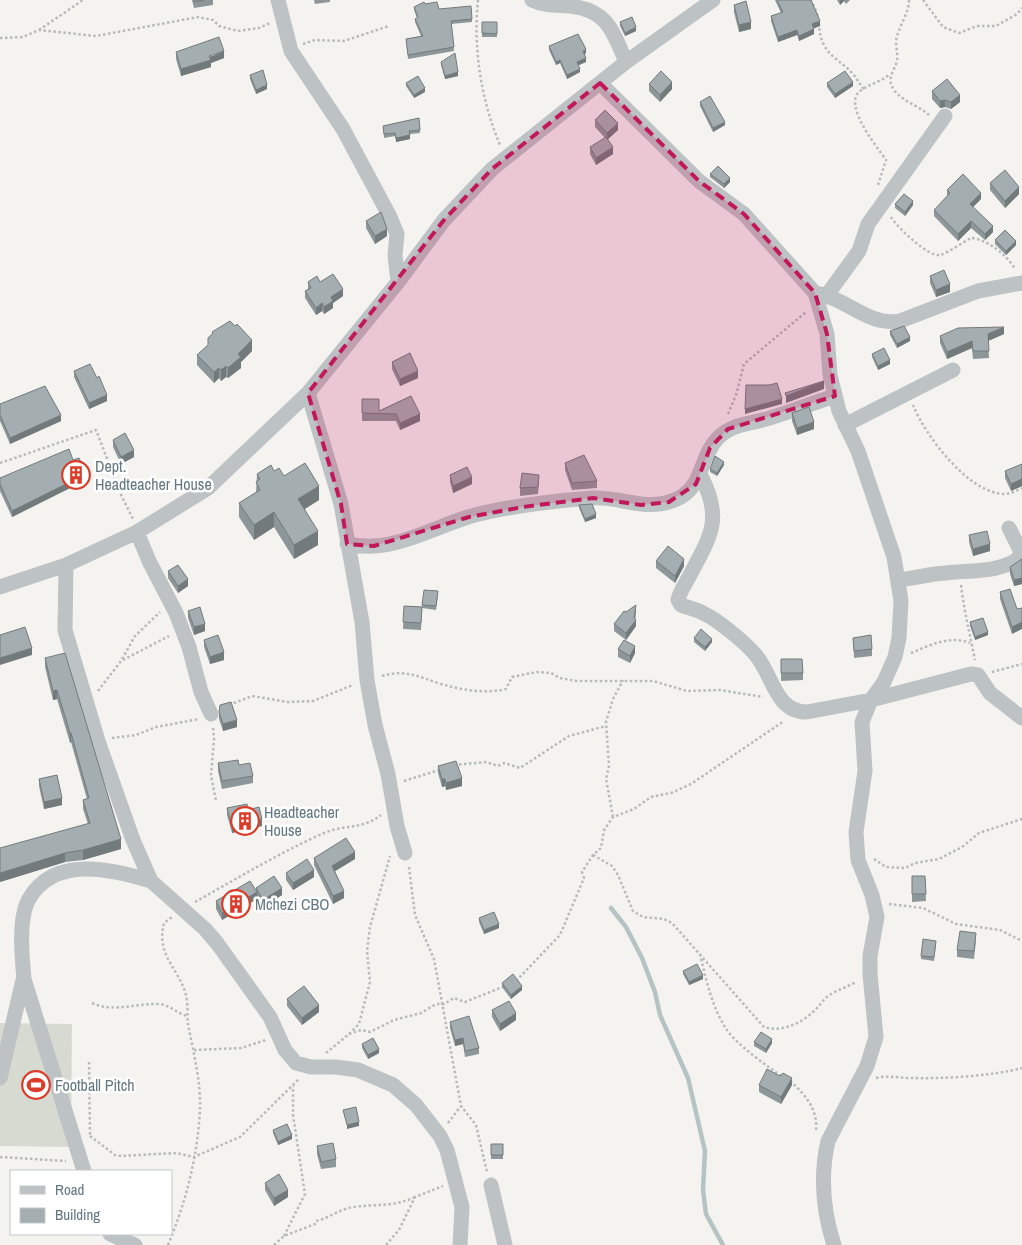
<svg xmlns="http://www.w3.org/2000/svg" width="1022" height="1245" font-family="'Archivo Narrow',sans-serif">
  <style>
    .garden { fill: #d6dad1 }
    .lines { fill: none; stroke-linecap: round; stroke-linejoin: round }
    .stream { stroke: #b5c3c5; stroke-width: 4.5 }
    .path { stroke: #b7babc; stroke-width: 2.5; stroke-dasharray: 2.5 2.5; stroke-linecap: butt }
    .minor { stroke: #bdc2c4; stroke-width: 15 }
    .wall { fill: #8d9698 }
    .shaded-wall { fill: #737a7c }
    .building { fill: #a4aeb1; stroke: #737a7c }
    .marked { fill: #c2185b; fill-opacity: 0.2; stroke: #c2185b; stroke-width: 4; stroke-dasharray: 10 6; stroke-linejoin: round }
    .labels { text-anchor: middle; stroke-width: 5; stroke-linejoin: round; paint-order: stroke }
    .poi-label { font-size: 16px; fill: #647780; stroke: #fff; text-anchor: start }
  </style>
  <rect width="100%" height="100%" fill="#f4f3f0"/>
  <!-- garden -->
  <path class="garden" d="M0 1023 72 1024 71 1147 0 1146Z"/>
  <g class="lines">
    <!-- stream -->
    <path class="stream" d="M611 908 626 927 642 958 655 992 660 1015 688 1078 705 1151 703 1190 706 1214 723 1245"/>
    <!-- path -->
    <path class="path" d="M478 0C473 48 481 100 500 145
      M810 0C823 17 816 31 824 45 830 57 843 63 852 73 857 78 859 84 864 89
      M909 0C909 14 898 27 896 41 896 48 898 54 897 61 894 72 886 78 894 90 903 102 918 105 929 115
      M923 0 943 27 959 33 977 26H996L1017 14 1022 8
      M39 30 83 0
      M0 38 23 37 39 30 96 36 198 17 213 20 219 26 238 31 259 28 270 23
      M303 44 315 40 344 41 389 26
      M878 185 886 160C878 148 842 105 860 91 869 84 881 82 890 74
      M891 217C898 228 928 257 940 255 948 253 963 242 971 238 987 239 1007 255 1015 269
      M913 405C925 435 968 493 1004 494 1010 494 1016 491 1022 488
      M728 414 736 395 744 364 806 312
      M0 463 96 430 122 497 133 519
      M961 585C964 611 970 634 975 660
      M911 653C930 645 950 635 970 643
      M122 659 135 636 160 612
      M992 672 1022 664
      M382 676C406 669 419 677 441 684 462 690 485 694 506 689L512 677 537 672 551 673 560 678 576 681H653L687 691 720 690 763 697
      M98 691 121 661 169 636
      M229 705 252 696 288 702 313 701 353 685
      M213 728 214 739 211 775 216 801
      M112 738 136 735 156 727 199 719
      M454 765 486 762 498 766 504 763 520 768 569 736 606 726
      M404 781 439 770
      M613 817 606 779 609 766 606 722 613 699 623 680
      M593 855 612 866 618 875 633 911 643 917 664 919 672 923 764 1027C783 1033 804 1022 817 1008 821 1004 823 1000 828 996 837 990 847 987 856 982
      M874 859 886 867 905 868 915 863 939 859 962 847 979 833 1022 819
      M409 867 415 915 434 959 461 1106 476 1125 487 1172
      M195 902C238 878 279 853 324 833 345 824 362 830 381 815
      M889 904 923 908 956 924 1000 930 1022 941
      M700 954C706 979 712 1008 727 1030 736 1044 768 1067 783 1077
      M516 981 560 935 584 878 582 872 593 855 601 848 604 830 613 817 634 809 651 797 671 793 691 784 784 721
      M92 1003C114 1013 136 1003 159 1004 171 1005 177 1014 188 1016
      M349 1034 361 1030 370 1032 394 1020 421 1013 436 1004H444L454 998 465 1002 505 986
      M194 1050 241 1048 266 1040
      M326 1053 349 1034 359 1024 370 982 367 951 370 927 390 856
      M89 1062 90 1135
      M876 1078C888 1075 898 1078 911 1078 941 1079 993 1076 1022 1068
      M790 1081C805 1094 818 1109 816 1131
      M448 1123 461 1106
      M90 1136 115 1155 121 1156 176 1153 194 1157 240 1137 299 1079
      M0 1157 66 1161
      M284 1236 305 1194 293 1115V1086
      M168 1245C186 1202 198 1155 200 1108 201 1082 193 1050 188 1024 187 1017 188 1009 187 1001 183 970 155 959 164 923L172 917
      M274 1245 284 1236 315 1224 316 1221C329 1218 340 1209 353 1207 375 1204 395 1207 415 1197
      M386 1245 399 1230 415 1197 443 1186"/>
    <!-- minor -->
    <path class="minor" d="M278 0 291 51 343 129 389 215 397 234 395 255 398 282
      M532 0C544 6 557 5 570 6 608 10 613 32 626 62
      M600 83 699 181 744 214 815 293 827 334 830 375 839 411 858 451 894 557 901 601 899 638 895 657 884 682 871 700 862 722 865 771 856 832 858 860 872 895 877 917 870 956V974L876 1037 867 1066 828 1141C820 1176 823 1211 834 1245
      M815 293C847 298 869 327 900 321L978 291 1022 283
      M827 295 859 251 868 224 945 116
      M308 393 341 504 362 622 367 680 375 725 388 774 397 826 405 853
      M845 425 953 370
      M701 476C723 519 711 535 690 575 686 583 680 591 678 600L681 605C688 608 696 609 703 613 718 620 742 640 754 653 773 673 774 712 807 712L871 700 971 674 978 675 990 693 1022 718
      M137 532 149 561 176 613 189 647 201 692 211 714
      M347 544C355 545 365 547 373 546 403 545 439 526 468 517 503 507 554 501 592 498 622 496 646 513 677 499 704 487 699 457 718 438 732 423 752 424 770 418 792 411 813 403 835 396
      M66 565 65 630 98 741 133 840 151 881 205 929 217 943 270 1017 285 1050 296 1063 311 1067H336L358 1070 393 1085 416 1105 440 1136 447 1150 462 1207 460 1245
      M899 580C914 578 930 574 945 573 967 570 1003 573 1020 557V550L1009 528
      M0 587 66 565 137 532 208 488 308 393 398 282 444 220 492 169 626 62 713 0
      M0 1078 23 980
      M84 1171 24 979C22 957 18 918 29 899 54 855 112 869 151 881
      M491 1185 505 1245
      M110 1234 135 1245"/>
  </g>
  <!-- wall -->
  <path class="wall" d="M192 0H213V5L194 8Z
    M314 0H330V2L315 4Z
    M775 0H811L820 26 814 28V34L799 41 797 35 778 42 771 21V16L781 13Z
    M837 0H850L846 4 844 1 840 5Z
    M425 4 439 9 472 19V22L451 24 454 51 408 59 406 39 421 36 415 22V19L417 18 414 10V7Z
    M734 5 751 29 739 32 734 12Z
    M482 22H497V37H482Z
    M620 22 636 31 625 36 620 26Z
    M549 46 586 53 584 54 586 62 578 65 580 72 567 79 560 63 556 65 549 50Z
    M176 52 224 58 211 63V67L181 76 176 59Z
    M441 62 458 76 445 79 441 65Z
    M250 75 267 89 256 94 250 79Z
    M406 83 425 92 414 98 406 86Z
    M827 83 853 86 835 98 827 87Z
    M649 84 672 89 660 102 649 91Z
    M932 91 960 102 951 109 945 107 940 108 932 99Z
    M700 102 725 125 713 132 700 106Z
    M419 118 420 133 410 134V139L396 142 395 136 384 138 383 126Z
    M595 120 618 130 608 139 613 154 596 165 590 154V147L605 138 595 127Z
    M710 174 730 182 724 188 710 177Z
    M990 183 1019 194 1005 208 990 190Z
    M947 190 981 199 973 207 993 232 985 240 971 228 958 241 934 216V210L947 197Z
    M895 204 913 205 905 216 895 208Z
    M366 221 387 236 375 244 366 228Z
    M995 240 1016 245 1006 255 995 244Z
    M930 276 950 292 936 297 930 283Z
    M308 282H320L343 296 333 303V308L324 314 322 311 316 315 305 298V291L308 290Z
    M890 331 910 341 897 348 890 335Z
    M212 332 252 351 241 362V368L228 378 226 377 221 381 219 378 214 383 197 365V355L208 345 212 335Z
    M1004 334 988 341 989 358 973 359 972 348 947 359 940 343V336Z
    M872 354 890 364 878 370 872 357Z
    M392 362 418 378 400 386 392 369Z
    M74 371 97 378 107 401 89 409 74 377Z
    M411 396 420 421 400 430 396 421H362V399L379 411Z
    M0 404 61 421 10 444 0 421Z
    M792 413 814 429 797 435 792 421Z
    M113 440 134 457 121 464 113 447Z
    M73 460 86 480 12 517 0 491V478Z
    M565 463 597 481V488L572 490 565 470Z
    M1022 464V486L1011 491 1005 478V471Z
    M724 465 717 476 710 472V469Z
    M274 471 284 476 319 500 305 509 318 545 294 559 274 527 254 540 239 517V503L256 492 257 474Z
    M450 475 472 484 453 493 450 482Z
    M539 482 538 494 520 496V488Z
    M579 505 596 518 585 522 579 508Z
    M969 535 990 551 973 556 969 542Z
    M1022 559V584L1014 586 1010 574V567Z
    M656 561 684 566 675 583 656 568Z
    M168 571 188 586 178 593 168 578Z
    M1000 592 1017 609 1012 634 1000 599Z
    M438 595 436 610 422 608V605Z
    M404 606 422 607 421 630 403 629Z
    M188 611 205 631 194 635 188 618Z
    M636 611 635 619 636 626 626 640 614 631V624L626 612Z
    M970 622 988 635 975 640 970 626Z
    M694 638 712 642 705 651 694 642Z
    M853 638 872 649V656L854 658Z
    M204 640 224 660 210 664 204 647Z
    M618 649 635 653 630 663 618 657Z
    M45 658 121 849 83 860 65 862 0 882 88 824 83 809V800L87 799 71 742 70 743 57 699 53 700 45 667Z
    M781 659 803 673V680L781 681Z
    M219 712 237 727 223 731 219 719Z
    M218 763 239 765 253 776V783L222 789 218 771Z
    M438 766 462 786 446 790 445 786 442 787 438 773Z
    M39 779 62 805 44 809 39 786Z
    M227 808 248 810 262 826 232 833 227 815Z
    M314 858 355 859 335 871 344 898 333 904 314 865Z
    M286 873 314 877 293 890 286 880Z
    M912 876H925L926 901 912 902Z
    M256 888 282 895 263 907 257 897V899L222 920 216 909V901L256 890Z
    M479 918 499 928 484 934 479 922Z
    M976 940 974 959 957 957V950Z
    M936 944 934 961 921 959V956Z
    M683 971 703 979 689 985 683 974Z
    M502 983 522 990 511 999 502 987Z
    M287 999 319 1012 302 1025 287 1006Z
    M492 1010 516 1020 500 1031 492 1017Z
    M450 1022 479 1048V1054L465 1057 463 1044 455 1046 450 1028Z
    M754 1042 772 1043 766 1053 754 1046Z
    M362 1044 379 1053 368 1059 362 1048Z
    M780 1076 792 1085 781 1104 759 1092V1085Z
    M273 1130 292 1139 278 1145 273 1133Z
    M491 1144H503V1159H491Z
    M317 1146 336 1159V1167L321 1169 317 1154Z
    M265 1183 288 1197 274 1206 265 1190Z"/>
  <!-- shaded-wall -->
  <path class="shaded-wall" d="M840 0H844V1L840 5Z
    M820 21V26L812 29V24Z
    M751 22V29L739 32V25Z
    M636 27V31L625 36V33Z
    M814 29V34L799 41V36Z
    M797 30V35L778 42V37Z
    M586 49V53L583 55V51Z
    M224 51V58L211 63V67L181 76V69Z
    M586 58V62L577 66V62Z
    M560 60V63L556 65V62Z
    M580 69V72L567 79V75Z
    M458 72V76L445 79V76Z
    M672 82V89L660 102V95Z
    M853 82V86L835 98V94Z
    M267 85V89L256 94V90Z
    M425 88V92L414 98V95Z
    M960 95V102L951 109V102Z
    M945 100V107L940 108V101Z
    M725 122V125L713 132V128Z
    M618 123V130L607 140V133Z
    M410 135V139L396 142V138Z
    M613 147V154L596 165V158Z
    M730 178V182L724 188V184Z
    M1019 187V194L1005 208V201Z
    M981 193V199L970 210V204Z
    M913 201V205L905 216V212Z
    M971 221V228L958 241V234Z
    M993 226V232L985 240V234Z
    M387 229V236L375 244V236Z
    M1016 241V245L1006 255V251Z
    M950 284V292L936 297V290Z
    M343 289V296L333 303V308L324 314V307L331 297Z
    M322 303V311L316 315V308Z
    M1004 327V334L988 341V334Z
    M910 337V341L897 348V344Z
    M252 340V351L241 362V368L228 378V368L238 354Z
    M972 341V348L947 359V352Z
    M890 360V364L878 370V366Z
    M226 366V377L221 381V370Z
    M219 368V378L214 383V372Z
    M418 371V378L400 386V379Z
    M824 381V389L786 403V396Z
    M107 395V401L89 409V403Z
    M782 399V404L745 414V409Z
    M420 414V421L400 430V423Z
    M61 415V421L10 444V438Z
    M814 422V429L797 435V428Z
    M134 450V457L121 464V457Z
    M724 462V465L717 476V473Z
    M86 474V480L12 517V511Z
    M472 477V484L453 493V486Z
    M1022 479V486L1011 491V484Z
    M319 486V500L298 513V499Z
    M274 512V527L254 540V525Z
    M596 514V518L585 522V519Z
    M318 531V545L294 559V545Z
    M990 544V551L973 556V549Z
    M684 559V566L675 583V576Z
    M1022 578V584L1014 586V580Z
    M188 579V586L178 593V586Z
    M636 605 635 622 636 620V626L626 640V633L634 618Z
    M1022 622V629L1012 634V627Z
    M205 624V631L194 635V627Z
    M988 632V635L975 640V637Z
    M712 639V642L705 651V647Z
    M635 646V653L630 663V656Z
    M32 648V655L0 665V658Z
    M224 652V660L210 664V657Z
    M57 690V699L53 700V691Z
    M237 720V727L223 731V724Z
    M70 733H71V742L70 743Z
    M462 778V786L446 790V783Z
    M442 779H445V786L442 787Z
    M62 798V805L44 809V802Z
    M262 819V826L232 833V826Z
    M121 839V849L83 860V850Z
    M355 852V859L332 873V866Z
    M65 853V862L0 882V873Z
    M314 870V877L293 890V883Z
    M282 888V895L263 907V900Z
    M344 891V898L333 904V896Z
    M257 892V899L222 920V913Z
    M499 924V928L484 934V930Z
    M703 975V979L689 985V982Z
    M522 986V990L511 999V995Z
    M319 1005V1012L302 1025V1018Z
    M516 1013V1020L500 1031V1024Z
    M463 1038V1044L455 1046V1040Z
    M772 1039V1043L766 1053V1049Z
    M379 1049V1053L368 1059V1055Z
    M792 1078V1085L781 1104V1097Z
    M359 1122V1126L347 1129V1125Z
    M292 1135V1139L278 1145V1142Z
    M288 1190V1197L274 1206V1198Z"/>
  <!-- building -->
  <path class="building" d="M194 0H204L194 2Z
    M777 0H811L820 21 812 24 814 29 799 36 797 30 778 37 771 16 783 12Z
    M746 1 751 22 739 25 734 5Z
    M424 2 425 4 437 2 439 9 471 6 472 19 451 21 454 47 408 55 406 39 423 36 415 19 418 17 414 7Z
    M632 17 636 27 625 33 620 22Z
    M482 22H497V34L482 33Z
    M578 34 586 49 583 51 586 58 577 62 580 69 567 75 560 60 556 62 549 46Z
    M219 37 224 51 209 56 211 60 181 69 176 52Z
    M455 53 458 72 445 76 441 62Z
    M263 70 267 85 256 90 250 75Z
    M661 71 672 82 660 95 649 84Z
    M845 71 853 82 835 94 827 83Z
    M418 76 425 88 414 95 406 83Z
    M947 79 960 95 951 102 945 100 940 101 932 91Z
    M710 96 725 122 713 128 700 102Z
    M605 110 618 123 607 133 595 120Z
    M419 118 420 130 409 131 410 135 396 138 395 133 384 134 383 126Z
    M606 137 613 147 596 158 590 147Z
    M718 166 730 178 724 184 710 174Z
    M1005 170 1019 187 1005 201 990 183Z
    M963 174 981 193 970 204 993 226 985 234 971 221 958 234 934 210 950 193 947 190Z
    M904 194 913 201 905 212 895 204Z
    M381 212 387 229 375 236 366 221Z
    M1005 230 1016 241 1006 251 995 240Z
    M944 270 950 284 936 290 930 276Z
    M333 274 343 289 331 297 333 301 324 307 322 303 316 308 305 291 311 288 308 282 317 276 320 282Z
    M230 321 235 326 237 324 252 340 238 354 241 357 228 368 226 366 221 370 219 368 214 372 197 355 208 345V338L213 333 212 332Z
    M904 326 910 337 897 344 890 331Z
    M1004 327 988 334 989 351H973L972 341 947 352 940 336 958 328Z
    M884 348 890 360 878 366 872 354Z
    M410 353 418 371 400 379 392 362Z
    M90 364 97 378 99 376 107 395 89 403 74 371Z
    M824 381 786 396 785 393Z
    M777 383 782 399 745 409 746 385H769Z
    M45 386 61 415 10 438 0 415V404Z
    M411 396 420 414 400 423 396 414 362 413V399H379V411Z
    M809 407 814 422 797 428 792 413Z
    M125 433 134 450 121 457 113 440Z
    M69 449 73 460 79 458 86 474 12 511 0 484V478Z
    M584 455 597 481 572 483 565 463Z
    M715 456 724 462 717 473 710 469Z
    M305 463 319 486 298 499 318 531 294 545 274 512 254 525 239 503 260 490 256 482 260 479 257 474 271 465 274 471 279 468 284 476Z
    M1022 464V479L1011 484 1005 471Z
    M467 467 472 477 453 486 450 475Z
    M522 473 539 475 538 487 520 488Z
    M592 504 596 514 585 519 579 505Z
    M987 531 990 544 973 549 969 535Z
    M668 546 684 559 675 576 656 561Z
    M1022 559V578L1014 580 1010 567Z
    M178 565 188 579 178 586 168 571Z
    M1010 589 1017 609 1022 608V622L1012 627 1000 592Z
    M424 590 438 591 436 606 422 605Z
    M636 605 634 618 636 620 626 633 614 624 624 611 626 612Z
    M404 606 422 607 421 623 403 622Z
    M200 607 205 624 194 627 188 611Z
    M983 618 988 632 975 637 970 622Z
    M25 627 32 648 0 658V635Z
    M701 629 712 639 705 647 694 638Z
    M218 635 224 652 210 657 204 640Z
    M871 635 872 649 854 651 853 638Z
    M624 640 635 646 630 656 618 649Z
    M65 653 121 839 83 850 65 853 0 873V848L90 823 83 800 89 798 71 733H70L57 690 53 691 45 658Z
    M781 659H802L803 673H781Z
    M231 702 237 720 223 724 219 712 220 705Z
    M238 760 239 765 250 763 253 776 222 781 218 763Z
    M456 761 462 778 446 783 445 779H442L438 766Z
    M57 775 62 798 44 802 39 779Z
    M247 804 248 810 259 807 262 819 232 826 227 808Z
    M346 838 355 852 332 866 344 891 333 896 314 858Z
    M307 859 314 870 293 883 286 873Z
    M274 876 282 888 263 900 256 888Z
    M912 876H925L926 894H912Z
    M250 881 257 892 222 913 216 901Z
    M494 912 499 924 484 930 479 918Z
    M960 931 976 933 974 951 957 950Z
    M923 939 936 941 934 957 921 956Z
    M697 964 703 975 689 982 683 971Z
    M513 974 522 986 511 995 502 983Z
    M304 986 319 1005 302 1018 287 999Z
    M509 1001 516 1013 500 1024 492 1010Z
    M469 1016 479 1048 465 1051 463 1038 455 1040 450 1022Z
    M761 1032 772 1039 766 1049 754 1042Z
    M373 1038 379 1049 368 1055 362 1044Z
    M767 1069 780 1076 783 1073 792 1078 781 1097 759 1085Z
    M356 1107 359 1122 347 1125 343 1110Z
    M287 1124 292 1135 278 1142 273 1130Z
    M333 1143 336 1159 321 1162 317 1146Z
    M491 1144H503V1155H491Z
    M279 1174 288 1190 274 1198 265 1183Z"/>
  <!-- marked area -->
  <path class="marked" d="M600 83 699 181 744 214 815 293 827 334 835 396 728 429 710 448 696 484 669 502 641 505 593 498 523 507 469 517 374 546 347 544 341 504 308 393 444 220 492 169Z"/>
  <!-- icons -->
  <defs>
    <symbol id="building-ring" viewBox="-11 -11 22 22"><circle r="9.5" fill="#fff" stroke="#da3c29" stroke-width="1.5"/><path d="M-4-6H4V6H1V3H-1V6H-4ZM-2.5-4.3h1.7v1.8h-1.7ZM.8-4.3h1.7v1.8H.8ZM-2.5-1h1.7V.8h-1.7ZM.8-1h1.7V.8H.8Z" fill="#da3c29"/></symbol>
    <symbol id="stadium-ring" viewBox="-11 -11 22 22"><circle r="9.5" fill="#fff" stroke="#da3c29" stroke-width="1.5"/><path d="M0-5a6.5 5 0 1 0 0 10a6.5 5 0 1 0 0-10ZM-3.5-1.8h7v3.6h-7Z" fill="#da3c29"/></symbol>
  </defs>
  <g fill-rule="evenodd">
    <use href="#building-ring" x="60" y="459" width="32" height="32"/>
    <use href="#building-ring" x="229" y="805" width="32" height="32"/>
    <use href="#building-ring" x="220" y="888" width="32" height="32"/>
    <use href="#stadium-ring" x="20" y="1069" width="32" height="32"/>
  </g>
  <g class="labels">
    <!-- poi labels -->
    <g class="poi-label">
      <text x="95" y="472">Dept.<tspan x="95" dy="18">Headteacher House</tspan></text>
      <text x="264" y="818">Headteacher<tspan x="264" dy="18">House</tspan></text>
      <text x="255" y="910">Mchezi CBO</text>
      <text x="55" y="1091">Football Pitch</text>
    </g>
  </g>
  <!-- legend -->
  <rect x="10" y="1170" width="162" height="65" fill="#ffffff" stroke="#c1c9cc"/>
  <rect x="20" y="1186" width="25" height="8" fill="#bdc2c4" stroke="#c1c9cc"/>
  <text x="55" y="1195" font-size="15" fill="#647780">Road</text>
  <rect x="20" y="1208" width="25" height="15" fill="#a4aeb1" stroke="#c1c9cc"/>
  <text x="55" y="1220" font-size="15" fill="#647780">Building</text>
</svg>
